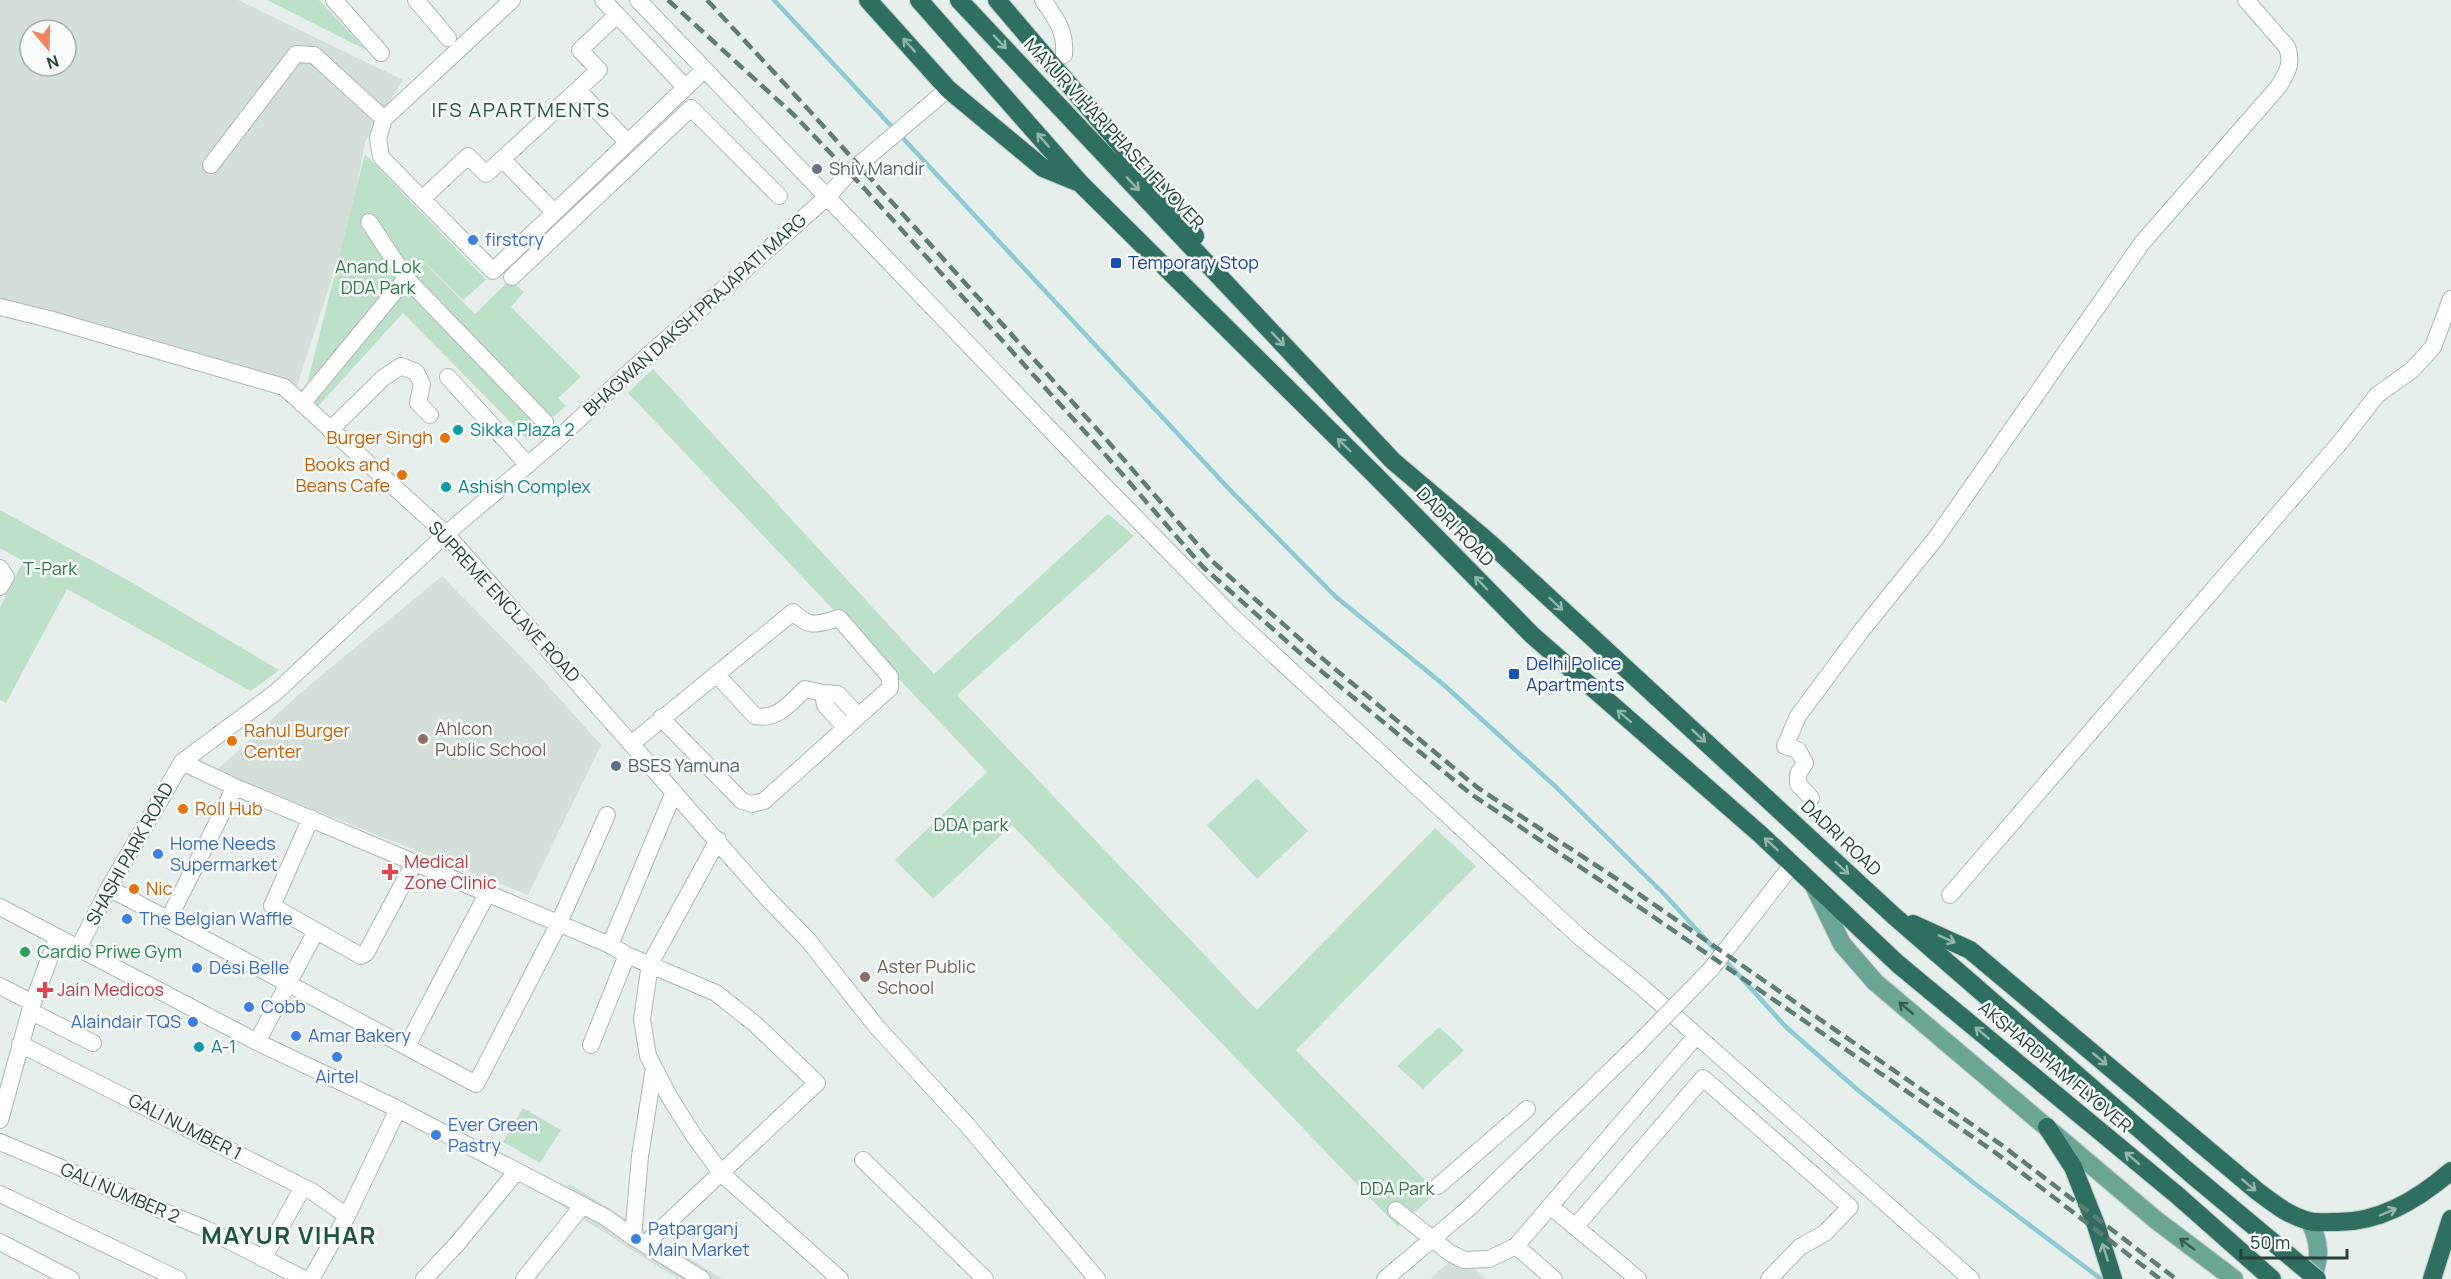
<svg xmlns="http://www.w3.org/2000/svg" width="2451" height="1279" font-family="Manrope,sans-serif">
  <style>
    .built { fill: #d4dfda; fill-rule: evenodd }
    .green { fill: #bfe0c8 }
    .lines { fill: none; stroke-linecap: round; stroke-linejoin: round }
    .stream { stroke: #8ec9d4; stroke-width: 4.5 }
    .minor-casing { stroke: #a8b8b2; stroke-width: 18 }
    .major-casing { stroke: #c2cac8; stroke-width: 20 }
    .highway-casing { stroke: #c2cac8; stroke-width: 20 }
    .minor { stroke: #fff; stroke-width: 16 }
    .major { stroke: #6aa596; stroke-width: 18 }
    .highway { stroke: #2f6f62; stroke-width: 18 }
    .rail { stroke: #5f7d75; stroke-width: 4.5; stroke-dasharray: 12 6; stroke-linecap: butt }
    .minor-bridge-casing { stroke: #a8b8b2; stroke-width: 18; stroke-linecap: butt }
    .highway-bridge-casing { stroke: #c2cac8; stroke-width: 20; stroke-linecap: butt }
    .minor-bridge { stroke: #fff; stroke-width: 16 }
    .highway-bridge { stroke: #2f6f62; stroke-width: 18 }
    .oneway { stroke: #93b5ae }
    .oneway2 { stroke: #365b51 }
    .worship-dot { fill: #6b7280; stroke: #f7fbf9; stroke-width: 2 }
    .shop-dot { fill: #3f7fe0; stroke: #f7fbf9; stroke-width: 2 }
    .transit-dot { fill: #1a4fb4; stroke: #f7fbf9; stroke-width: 2 }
    .culture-dot { fill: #0f9aa8; stroke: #f7fbf9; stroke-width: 2 }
    .food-dot { fill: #e8710a; stroke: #f7fbf9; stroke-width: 2 }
    .education-dot { fill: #8d6e63; stroke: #f7fbf9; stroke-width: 2 }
    .service-dot { fill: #5c6f8a; stroke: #f7fbf9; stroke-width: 2 }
    .health-dot { fill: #e0444e; stroke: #f7fbf9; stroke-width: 2 }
    .leisure-dot { fill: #2e9e5b; stroke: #f7fbf9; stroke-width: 2 }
    .labels { text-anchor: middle; stroke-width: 5; stroke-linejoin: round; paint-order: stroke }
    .street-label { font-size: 18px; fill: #24423a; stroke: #f7fbf9 }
    .worship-label { font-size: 18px; fill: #5b616d; stroke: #f7fbf9; text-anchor: start }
    .shop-label { font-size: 18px; fill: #366cbe; stroke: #f7fbf9; text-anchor: start }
    .transit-label { font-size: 18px; fill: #164399; stroke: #f7fbf9; text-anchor: start }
    .park-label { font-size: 18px; fill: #2d7a4b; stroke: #f7fbf9 }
    .culture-label { font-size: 18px; fill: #0d838f; stroke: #f7fbf9; text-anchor: start }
    .food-label { font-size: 18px; fill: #c56008; stroke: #f7fbf9; text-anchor: start }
    .education-label { font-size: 18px; fill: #785e54; stroke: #f7fbf9; text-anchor: start }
    .service-label { font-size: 18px; fill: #4e5e75; stroke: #f7fbf9; text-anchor: start }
    .health-label { font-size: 18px; fill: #be3a42; stroke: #f7fbf9; text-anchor: start }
    .leisure-label { font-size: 18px; fill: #27864d; stroke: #f7fbf9; text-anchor: start }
    .neighbourhood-label { font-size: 20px; letter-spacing: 1.5px; fill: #1f5548; stroke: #f7fbf9 }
    .district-label { font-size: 24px; font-weight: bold; letter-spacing: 1.5px; fill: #1f5548; stroke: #f7fbf9 }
  </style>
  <rect width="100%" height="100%" fill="#e6efeb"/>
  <!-- built -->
  <path class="built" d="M0 0H238L403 80 365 142 351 220 297 386 0 299ZM30 30H66V66H30Z
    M442 576 534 670 601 745 528 895 216 771 299 694Z
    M570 1184 723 1279H678L551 1199Z
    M1458 1254 1486 1279H1430Z"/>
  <!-- green -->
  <path class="green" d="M267 0H319L366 50Z
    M365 154 486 280 463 300 417 255 475 314 510 280 524 292 511 307 581 377 558 398 566 406 527 439 403 313 312 413 302 404Z
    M653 369 934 674 1108 514 1134 536 957 695 1257 1010 1435 828 1476 866 1296 1050 1437 1192 1398 1227 1012 825 933 899 895 860 987 772 628 393Z
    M0 510 131 582 279 670 251 691 67 589 6 703 0 700V608L23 561 0 548Z
    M1257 778 1308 831 1257 879 1207 825Z
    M1439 1027 1464 1050 1423 1089 1397 1066Z
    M523 1108 561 1130 540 1163 503 1142Z"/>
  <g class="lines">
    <!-- stream -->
    <path class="stream" d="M774 0 894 129
      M900 135 1230 490 1336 597 1444 685 1556 787 1666 896 1718 953
      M1724 959 1786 1027 1859 1091 1974 1183 2101 1279"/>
    <defs>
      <path id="minor" d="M334 0 381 53
        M416 0 448 38
        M512 0 384 119 378 138 381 157 493 271 704 70
        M603 0 685 87
        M638 0 1085 466 1234 618 1582 939 1643 988 1971 1279
        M1043 0C1056 19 1066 31 1064 55
        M578 90 627 142
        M502 159 554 212
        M211 165 296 54 314 55 384 119
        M422 199 468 156 486 174 599 70 580 50 617 15
        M369 222 406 278 545 422
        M512 277 691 108 779 196
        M0 307 49 319 284 387 446 534 767 898 808 940 876 1026 967 1125 1097 1279
        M448 377 528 465
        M302 404 406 278
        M330 430 383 378 401 366 416 372 422 384 418 403 430 415
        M0 568 6 577 0 587
        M716 674 755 716C777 721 790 703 805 689L823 693
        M846 728 825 705 823 693 838 694 858 716
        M631 744 793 612C810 629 817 624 839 618L890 677V688L764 801 752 804 742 801 661 718
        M182 762 235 787 610 945 627 955 716 993 755 1024 817 1083 645 1244
        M1811 798 1798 784V774L1805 763 1798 750 1785 746 1798 716 1862 630 1936 538 2142 243 2279 86C2287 72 2293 64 2287 47L2246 0
        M311 818 272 906 361 956 366 953 414 863
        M718 840 650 964 642 1019 648 1056 670 1098 694 1136 722 1174 840 1279
        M109 888 476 1084 558 925 607 815
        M1950 895 2342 440 2377 395 2412 370 2433 347 2451 299
        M0 907 257 1042 398 1109 605 1217 633 1237 702 1279
        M168 920 235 787
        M610 945 674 792
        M79 947 109 888 182 762 276 692 446 534 558 439 625 376 827 197 849 173 948 89
        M1711 969 1792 865
        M0 986 33 1003
        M30 1011 93 1043
        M257 1042 316 931
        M20 1044 313 1192 347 1216
        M591 1045 627 955
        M407 1046 487 894
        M0 1120 30 1011 57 938
        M0 1142 208 1230 304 1279
        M863 1160 985 1279
        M1438 1186 1527 1109
        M0 1194 178 1279
        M1550 1206 1638 1279
        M1396 1210 1450 1253 1464 1260 1489 1259 1516 1246 1696 1036
        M1576 1226 1703 1078 1850 1207 1825 1233 1800 1247 1769 1279
        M633 1237 640 1156 654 1068
        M0 1242 71 1279
        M1516 1246 1554 1279
        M263 1259 303 1187
        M311 1279 347 1216 398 1109
        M424 1279 457 1244 517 1171
        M524 1279 583 1205
        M1385 1279 1469 1208 1638 1044"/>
      <path id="major" d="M1814 886 1842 944 1875 982 2156 1220 2234 1279
        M2310 1222C2319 1241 2322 1259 2311 1279"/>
      <path id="highway" d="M868 0 948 89 1043 168 1077 182
        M919 0 1081 184 1375 475 1532 635 1760 834 1898 964 2177 1195 2272 1279
        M959 0 1393 461 1491 544 1894 916 2190 1173
        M997 0 1176 210 1195 236
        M1913 924 1970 950 2257 1191C2273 1203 2289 1216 2309 1221 2316 1223 2324 1222 2332 1222 2378 1224 2417 1200 2451 1171
        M2047 1127 2073 1167 2096 1225 2113 1279
        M2432 1279 2451 1219"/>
    </defs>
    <!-- minor casing -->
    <use href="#minor" class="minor-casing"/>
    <!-- major casing -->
    <use href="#major" class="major-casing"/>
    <!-- highway casing -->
    <use href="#highway" class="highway-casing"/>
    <!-- minor -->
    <use href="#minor" class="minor"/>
    <!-- major -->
    <use href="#major" class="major"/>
    <!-- highway -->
    <use href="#highway" class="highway"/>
    <!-- rail -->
    <path class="rail" d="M668 0 794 115 863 187 1096 444 1203 567 1309 661 1471 794 1616 891 1996 1153 2160 1279
      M707 0 807 108 1105 438 1212 561 1317 654 1478 788 1623 883 2003 1146 2176 1279"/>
    <defs>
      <path id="minor-bridge" d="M1638 1044 1711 969"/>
      <path id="highway-bridge" d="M2190 1173 2317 1279"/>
    </defs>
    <!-- minor-bridge casing -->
    <use href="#minor-bridge" class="minor-bridge-casing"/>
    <!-- highway-bridge casing -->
    <use href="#highway-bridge" class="highway-bridge-casing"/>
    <!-- minor-bridge -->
    <use href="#minor-bridge" class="minor-bridge"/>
    <!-- highway-bridge -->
    <use href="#highway-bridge" class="highway-bridge"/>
  </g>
  <!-- one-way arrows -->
  <defs><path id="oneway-shaft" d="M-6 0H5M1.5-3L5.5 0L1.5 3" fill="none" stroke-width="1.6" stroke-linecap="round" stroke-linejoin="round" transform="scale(1.5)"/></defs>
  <g class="oneway">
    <use href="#oneway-shaft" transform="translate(1000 42) rotate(47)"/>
    <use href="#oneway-shaft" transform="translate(909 45) rotate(-132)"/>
    <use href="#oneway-shaft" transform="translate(1043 140) rotate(-131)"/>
    <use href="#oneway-shaft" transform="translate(1133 184) rotate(47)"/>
    <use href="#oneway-shaft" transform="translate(1278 339) rotate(47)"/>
    <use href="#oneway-shaft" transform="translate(1344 445) rotate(-136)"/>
    <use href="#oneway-shaft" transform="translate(1481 583) rotate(-134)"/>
    <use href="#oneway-shaft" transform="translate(1556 604) rotate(43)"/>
    <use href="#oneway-shaft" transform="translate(1624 716) rotate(-139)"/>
    <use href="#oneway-shaft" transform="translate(1699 736) rotate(43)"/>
    <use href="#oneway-shaft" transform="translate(1771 844) rotate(-137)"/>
    <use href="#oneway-shaft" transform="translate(1842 868) rotate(43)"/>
    <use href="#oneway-shaft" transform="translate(1947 939) rotate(24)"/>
    <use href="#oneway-shaft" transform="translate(1982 1033) rotate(-140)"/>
    <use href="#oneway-shaft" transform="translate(2100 1059) rotate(40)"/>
    <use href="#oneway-shaft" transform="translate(2132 1158) rotate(-140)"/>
    <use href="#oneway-shaft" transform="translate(2249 1185) rotate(40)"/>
    <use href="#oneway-shaft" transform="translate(2388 1212) rotate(-23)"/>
    <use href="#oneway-shaft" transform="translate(2105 1252) rotate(-108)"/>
  </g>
  <g class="oneway2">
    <use href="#oneway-shaft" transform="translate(1906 1008) rotate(-140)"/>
    <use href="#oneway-shaft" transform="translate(2187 1244) rotate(-143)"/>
  </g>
  <!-- markers -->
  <circle class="worship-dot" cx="817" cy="169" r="6"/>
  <g class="shop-dot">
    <circle cx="473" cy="240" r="6"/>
    <circle cx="158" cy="854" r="6"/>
    <circle cx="127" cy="919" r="6"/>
    <circle cx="197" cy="968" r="6"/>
    <circle cx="249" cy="1007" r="6"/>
    <circle cx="193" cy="1022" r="6"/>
    <circle cx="296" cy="1036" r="6"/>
    <circle cx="337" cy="1057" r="6"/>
    <circle cx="436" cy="1135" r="6"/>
    <circle cx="636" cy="1239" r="6"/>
  </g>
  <g class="transit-dot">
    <rect x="1110" y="257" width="12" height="12" rx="3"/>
    <rect x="1508" y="668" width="12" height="12" rx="3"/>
  </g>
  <g class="culture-dot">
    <circle cx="458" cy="430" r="6"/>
    <circle cx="446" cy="487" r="6"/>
    <circle cx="199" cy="1047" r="6"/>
  </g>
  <g class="food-dot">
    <circle cx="445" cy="438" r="6"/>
    <circle cx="402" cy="475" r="6"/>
    <circle cx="232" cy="741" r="6"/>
    <circle cx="183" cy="809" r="6"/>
    <circle cx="134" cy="889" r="6"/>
  </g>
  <g class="education-dot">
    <circle cx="423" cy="739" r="6"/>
    <circle cx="865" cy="977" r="6"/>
  </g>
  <circle class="service-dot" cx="616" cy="766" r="6"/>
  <g class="health-dot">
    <path d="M387 863h6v6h6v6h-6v6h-6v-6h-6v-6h6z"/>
    <path d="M42 981h6v6h6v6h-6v6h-6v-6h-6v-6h6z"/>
  </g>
  <circle class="leisure-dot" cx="25" cy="952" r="6"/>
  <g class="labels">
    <!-- street labels -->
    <g class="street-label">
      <text transform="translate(1114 134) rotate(47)" y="6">MAYUR VIHAR PHASE1 FLYOVER</text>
      <text transform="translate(695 315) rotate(-42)" y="6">BHAGWAN DAKSH PRAJAPATI MARG</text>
      <text transform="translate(1455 527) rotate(46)" y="6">DADRI ROAD</text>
      <text transform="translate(504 602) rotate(47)" y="6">SUPREME ENCLAVE ROAD</text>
      <text transform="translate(1841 838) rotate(43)" y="6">DADRI ROAD</text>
      <text transform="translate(130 854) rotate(-61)" y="6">SHASHI PARK ROAD</text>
      <text transform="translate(2055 1067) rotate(40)" y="6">AKSHARDHAM FLYOVER</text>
      <text transform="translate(185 1127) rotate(27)" y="6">GALI NUMBER 1</text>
      <text transform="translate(120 1193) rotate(23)" y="6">GALI NUMBER 2</text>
    </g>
    <!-- worship labels -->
    <g class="worship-label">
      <text x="829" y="175">Shiv Mandir</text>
    </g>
    <!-- shop labels -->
    <g class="shop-label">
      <text x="485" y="246">firstcry</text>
      <text x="170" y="850">Home Needs<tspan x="170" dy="21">Supermarket</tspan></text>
      <text x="139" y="925">The Belgian Waffle</text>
      <text x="209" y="974">Dési Belle</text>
      <text x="261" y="1013">Cobb</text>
      <text x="181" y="1028" text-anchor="end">Alaindair TQS</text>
      <text x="308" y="1042">Amar Bakery</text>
      <text x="337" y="1083" text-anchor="middle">Airtel</text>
      <text x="448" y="1131">Ever Green<tspan x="448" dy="21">Pastry</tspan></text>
      <text x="648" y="1235">Patparganj<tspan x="648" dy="21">Main Market</tspan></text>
    </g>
    <!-- transit labels -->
    <g class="transit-label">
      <text x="1128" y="269">Temporary Stop</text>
      <text x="1526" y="670">Delhi Police<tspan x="1526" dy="21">Apartments</tspan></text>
    </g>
    <!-- park labels -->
    <g class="park-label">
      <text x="378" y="273">Anand Lok<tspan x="378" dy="21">DDA Park</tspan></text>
      <text x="50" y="575">T-Park</text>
      <text x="971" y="831">DDA park</text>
      <text x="1397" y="1195">DDA Park</text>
    </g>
    <!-- culture labels -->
    <g class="culture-label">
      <text x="470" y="436">Sikka Plaza 2</text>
      <text x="458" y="493">Ashish Complex</text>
      <text x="211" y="1053">A-1</text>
    </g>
    <!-- food labels -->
    <g class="food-label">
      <text x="433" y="444" text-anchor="end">Burger Singh</text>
      <text x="390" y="471" text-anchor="end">Books and<tspan x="390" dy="21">Beans Cafe</tspan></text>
      <text x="244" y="737">Rahul Burger<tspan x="244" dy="21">Center</tspan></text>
      <text x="195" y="815">Roll Hub</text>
      <text x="146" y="895">Nic</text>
    </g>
    <!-- education labels -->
    <g class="education-label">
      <text x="435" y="735">Ahlcon<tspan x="435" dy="21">Public School</tspan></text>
      <text x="877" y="973">Aster Public<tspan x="877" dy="21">School</tspan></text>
    </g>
    <!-- service labels -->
    <g class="service-label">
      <text x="628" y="772">BSES Yamuna</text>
    </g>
    <!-- health labels -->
    <g class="health-label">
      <text x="404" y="868">Medical<tspan x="404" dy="21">Zone Clinic</tspan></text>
      <text x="57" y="996">Jain Medicos</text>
    </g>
    <!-- leisure labels -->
    <g class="leisure-label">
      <text x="37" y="958">Cardio Priwe Gym</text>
    </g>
    <!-- neighbourhood labels -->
    <g class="neighbourhood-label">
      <text x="521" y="117">IFS APARTMENTS</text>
    </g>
    <!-- district labels -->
    <g class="district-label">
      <text x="289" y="1244">MAYUR VIHAR</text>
    </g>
  </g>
  <!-- north arrow -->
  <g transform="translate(48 48) rotate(161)"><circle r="28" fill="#f7fbf9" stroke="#a3b1ad" stroke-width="1.5"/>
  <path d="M0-4.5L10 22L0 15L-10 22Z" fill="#f4845f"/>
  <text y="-9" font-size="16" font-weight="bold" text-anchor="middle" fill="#24423a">N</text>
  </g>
  <!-- scale -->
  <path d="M2241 1249v9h106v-9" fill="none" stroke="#24423a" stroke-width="3"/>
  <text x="2250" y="1249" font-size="18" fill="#24423a" stroke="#f7fbf9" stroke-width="4.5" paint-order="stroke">50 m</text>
</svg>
